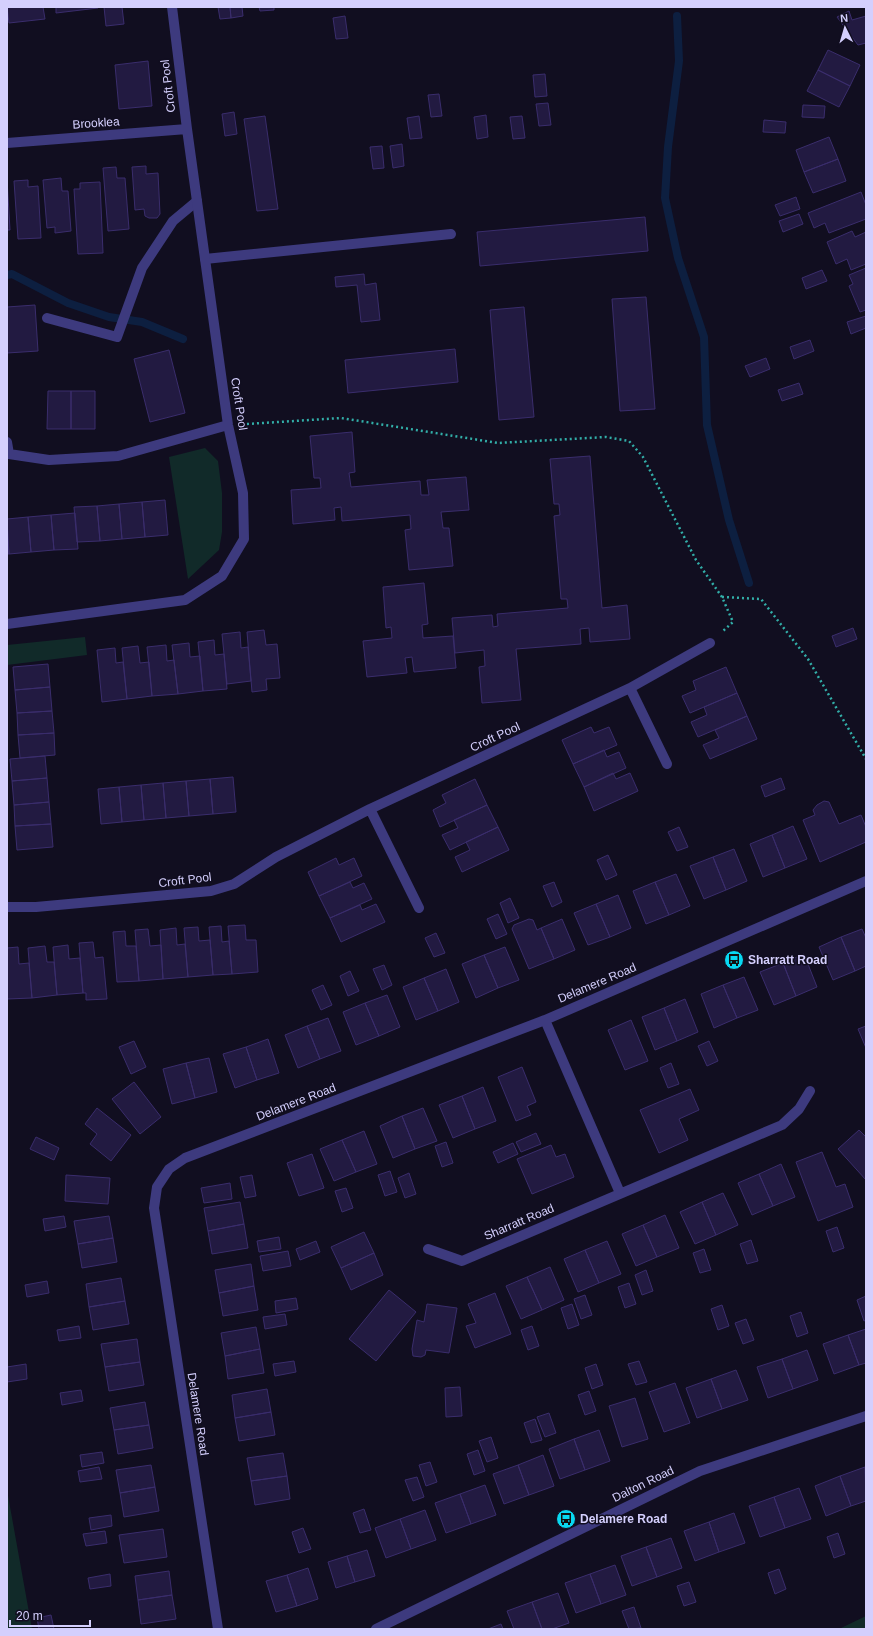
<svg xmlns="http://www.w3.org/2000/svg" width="873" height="1636" font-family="Arial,sans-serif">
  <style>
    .green { fill: #112a29 }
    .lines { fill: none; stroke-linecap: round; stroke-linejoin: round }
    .stream { stroke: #0d1f40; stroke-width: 8 }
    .building { fill: #221a41; stroke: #3a2d6c }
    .path { stroke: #32aea8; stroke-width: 2.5; stroke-dasharray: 2 3; stroke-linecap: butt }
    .lane { stroke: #3d3a7e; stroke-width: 10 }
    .street { stroke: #3d3a7e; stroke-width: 10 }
    .labels { text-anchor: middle; stroke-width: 3; stroke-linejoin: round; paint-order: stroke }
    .street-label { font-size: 12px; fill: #d4cffd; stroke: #110e20 }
    .poi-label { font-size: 12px; font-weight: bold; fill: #d4cffd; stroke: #110e20; text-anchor: start }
  </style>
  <rect width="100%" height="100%" fill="#110e20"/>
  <!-- green -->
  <path class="green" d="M205 448 218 461 222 493V532L219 550 188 579 169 457Z
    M85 637 87 655 7 665V645Z
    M7 1490 32 1629H7Z
    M866 1616V1629H839Z"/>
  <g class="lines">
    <!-- stream -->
    <path class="stream" d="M677 16 679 61 668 147 665 198 678 258 704 337 707 425 729 520 749 583
      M7 275 12 274 68 303 109 317 142 322 183 339"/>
  </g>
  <!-- building -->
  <path class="building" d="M7 7H43L45 19 9 23Z
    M56 7H98V8L56 13Z
    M104 7H122L124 24 106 26Z
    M218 7H230L231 18 220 19Z
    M230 7H242L243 16 231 18Z
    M259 7H274V10L260 11Z
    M849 11 852 20 866 16V43L858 45 837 17Z
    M345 16 348 38 336 39 333 18Z
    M828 50 860 65 850 86 818 70Z
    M148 61 152 106 119 109 115 65Z
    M818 70 850 86 839 107 807 91Z
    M545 74 547 96 535 97 533 75Z
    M439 94 442 116 431 117 428 95Z
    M548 103 551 125 539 126 536 104Z
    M803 105 825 106 824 118 802 117Z
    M234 112 237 134 225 136 222 114Z
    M486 115 488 137 477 139 474 117Z
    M265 116 278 209 257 211 244 119Z
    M419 116 422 138 410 139 407 118Z
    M522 116 525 138 513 139 510 117Z
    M764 120 786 122 785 133 763 132Z
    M829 137 838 159 804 172 796 150Z
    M402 144 404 166 393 168 390 146Z
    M382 146 384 168 373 169 370 147Z
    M838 159 846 181 813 193 804 172Z
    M146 166V174L158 173 160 214 157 218H149L145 216 144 209 135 210 132 167Z
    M116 167 117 178H125L129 229 108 231 103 168Z
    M61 178 62 191H68L71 231 55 233V227L47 228 43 180Z
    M7 179 10 230H7Z
    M28 180V187L38 186 41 238 18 239 14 181Z
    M100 182 103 253 78 254 74 189H80V183Z
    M861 192 866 205V219L829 233 825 223 814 228 808 213Z
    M796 197 800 209 780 216 775 205Z
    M799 214 803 224 783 232 779 221Z
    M645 217 648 251 480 266 477 232Z
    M852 231 855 237 866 232V264L851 270 847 259 836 264 827 242Z
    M866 268V310L860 312 849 286 853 284 849 275Z
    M822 270 827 281 806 289 802 278Z
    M364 274 365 285 376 283 380 320 361 322 357 285 336 287 335 277Z
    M646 297 655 409 620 411 612 299Z
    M35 305 38 351 7 353V307Z
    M524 307 534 417 499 420 490 310Z
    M866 316V328L851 334 847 322Z
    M810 340 814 351 794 359 790 347Z
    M455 349 458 382 348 393 345 360Z
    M169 350 185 413 150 422 134 359Z
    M766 358 770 369 750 377 745 366Z
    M799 383 803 394 782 401 778 390Z
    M48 391H71V429H47Z
    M71 391H95V429H71Z
    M352 432 355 472 349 473 351 487 420 481 421 495H429L427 480 466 477 469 510 441 512 443 528H449L453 566 409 570 405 530 411 529 410 515 342 521 341 507 334 508 335 520 293 524 291 490 321 488 320 478H314L310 436Z
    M590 456 602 608 627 605 630 639 590 642 589 628 580 629 581 644 516 649 521 700 482 703 479 667 485 666 484 650 455 653 452 618 492 615 493 627 498 626 497 614 568 608 567 599H561L554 516 560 515 559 504H554L550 459Z
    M165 500 168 535 145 537 142 502Z
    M142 502 145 537 122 539 119 504Z
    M119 504 122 539 100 541 97 506Z
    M97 506 100 541 77 542 74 507Z
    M75 513 78 549 54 550 51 515Z
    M51 515 54 550 31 552 28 517Z
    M28 517 31 552 9 554 7 519Z
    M7 530 9 554H7Z
    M424 583 428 624 422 625 423 638 453 636 456 668 414 672 412 657 405 658 407 673 367 677 363 641 392 638 391 627 386 628 383 587Z
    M853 628 857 639 836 647 832 636Z
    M264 630 266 645 277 644 280 678 266 679 267 690 252 692 247 632Z
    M240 632 241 648 248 647 251 681 227 684 222 634Z
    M214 640 215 655 224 654 227 689 203 691 198 642Z
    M189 643 190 657 200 656 203 691 178 694 172 645Z
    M166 645 167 661 174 660 178 694 152 696 147 647Z
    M138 646 140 663 149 662 152 696 127 699 122 648Z
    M115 648 116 663 123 662 127 699 102 702 97 650Z
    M48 664 50 687 15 690 13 667Z
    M726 667 737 693 690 713 682 696 696 690 693 681Z
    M50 687 52 711 17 713 15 690Z
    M737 693 747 716 698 737 691 722 707 715 704 707Z
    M52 711 54 733 18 735 17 713Z
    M747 716 757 739 710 759 703 745 719 738 715 730Z
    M591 727 594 733 609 727 617 745 573 764 562 740Z
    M54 733 55 755 20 758 18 735Z
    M604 750 607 757 619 752 626 768 584 787 573 764Z
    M45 756 47 778 12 781 10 759Z
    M613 773 616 779 630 773 638 791 594 811 584 787Z
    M233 777 236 812 213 814 210 779Z
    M47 778 49 802 14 805 12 781Z
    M781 778 785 789 765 797 761 786Z
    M210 779 213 814 189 816 186 781Z
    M475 779 487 805 440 827 433 810 446 803 442 795Z
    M186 781 189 816 166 818 163 783Z
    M163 783 166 818 144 820 141 785Z
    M141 785 144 820 122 822 119 787Z
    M119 787 122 822 101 824 98 789Z
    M824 801 829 802 839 824 861 815 866 827V842L820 862 803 820 815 815 813 810 817 805Z
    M49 802 51 824 15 826 14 805Z
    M487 805 498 827 450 850 442 835 458 828 454 820Z
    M51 824 53 847 17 850 15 826Z
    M793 826 807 859 785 868 772 835Z
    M498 827 509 850 462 872 455 857 470 850 466 842Z
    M679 827 688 847 677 851 668 832Z
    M772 835 785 868 763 877 750 844Z
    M734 849 747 881 726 890 713 857Z
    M608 855 617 875 606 880 597 860Z
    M713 857 726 890 704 899 690 866Z
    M336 858 339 865 354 858 362 876 319 896 308 872Z
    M676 874 690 906 669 915 655 882Z
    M350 882 353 888 364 883 372 899 330 918 319 896Z
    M554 882 562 902 552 907 543 886Z
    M655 882 669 915 646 924 633 891Z
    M618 895 631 928 610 937 596 904Z
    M510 898 519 918 508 923 500 903Z
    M376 904 385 922 341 942 330 918 360 905 362 910Z
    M596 904 610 937 588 945 574 913Z
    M498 914 507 934 496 939 487 919Z
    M529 919 533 920 537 930 541 928 554 959 529 969 512 929 514 925Z
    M562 919 575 950 554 959 541 928Z
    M245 925 246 940H256L258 972 232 974 228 926Z
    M221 926 222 942 229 941 232 974 213 975 209 927Z
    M198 927 199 941 210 940 213 975 188 977 184 928Z
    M176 928 177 945 185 944 188 977 163 979 160 930Z
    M148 929 150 946 161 945 163 979 139 981 135 930Z
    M862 929 866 938V966L855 971 841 937Z
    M125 931 126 946H136L139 981 117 982 113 932Z
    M436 933 445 953 434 957 425 938Z
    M841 937 855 971 833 980 819 947Z
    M93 942 95 958 103 957 107 999 86 1000V993H83L79 943Z
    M68 945 69 959 80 958 83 993 57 995 53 947Z
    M45 946 47 962H54L57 995 32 998 28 948Z
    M18 947 19 964 29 963 32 998 7 999V948Z
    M505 947 519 980 498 988 484 955Z
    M804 954 817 987 796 996 783 963Z
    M484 955 498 988 476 998 462 964Z
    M783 963 796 996 774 1005 760 972Z
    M384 965 392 985 382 990 373 969Z
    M446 969 459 1002 438 1011 424 978Z
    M350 971 359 991 348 996 340 976Z
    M744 977 758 1010 737 1018 723 985Z
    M424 978 438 1011 416 1020 403 987Z
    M323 985 332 1005 321 1010 312 990Z
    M723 985 737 1018 714 1028 701 994Z
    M387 995 400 1027 379 1036 365 1003Z
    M685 999 698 1032 677 1041 664 1008Z
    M365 1003 379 1036 356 1045 343 1012Z
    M664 1008 677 1041 655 1050 642 1017Z
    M328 1018 341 1051 320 1059 307 1026Z
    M631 1020 648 1061 625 1070 608 1030Z
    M307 1026 320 1059 298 1068 285 1035Z
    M866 1026V1048L858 1029Z
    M268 1039 279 1073 257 1080 246 1047Z
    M134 1041 146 1067 131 1074 119 1047Z
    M709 1041 718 1061 707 1066 698 1046Z
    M246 1047 257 1080 235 1088 223 1054Z
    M209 1058 217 1092 195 1098 186 1063Z
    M186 1063 195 1098 172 1104 163 1069Z
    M671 1063 679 1084 668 1088 660 1068Z
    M522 1067 536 1102 527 1106 531 1115 516 1121 498 1077Z
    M134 1082 161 1117 140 1134 112 1099Z
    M483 1087 496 1121 475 1129 462 1096Z
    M690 1089 699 1110 679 1119 688 1140 659 1153 640 1110Z
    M462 1096 475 1129 453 1138 439 1105Z
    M97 1108 131 1135 111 1161 90 1144 97 1134 85 1124Z
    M423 1108 437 1141 415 1149 402 1116Z
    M402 1116 415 1149 393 1158 380 1126Z
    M859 1130 866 1137V1180L838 1149Z
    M364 1131 377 1164 356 1172 342 1140Z
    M536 1133 541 1144 521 1152 516 1142Z
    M36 1137 59 1148 54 1160 30 1149Z
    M342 1140 356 1172 334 1181 320 1149Z
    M446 1142 453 1163 442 1167 435 1146Z
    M513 1143 518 1154 498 1163 493 1152Z
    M551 1145 556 1157 565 1154 574 1177 532 1194 517 1159Z
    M822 1152 836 1187 845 1184 853 1207 818 1221 796 1162Z
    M312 1154 324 1188 299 1196 287 1163Z
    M781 1164 795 1197 773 1206 759 1174Z
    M390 1171 397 1192 385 1196 378 1175Z
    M409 1173 416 1194 405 1198 398 1178Z
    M759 1174 773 1206 752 1215 738 1183Z
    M66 1175 110 1178 108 1204 65 1201Z
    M252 1175 256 1196 245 1198 240 1177Z
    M230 1183 232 1199 204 1203 201 1188Z
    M346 1188 353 1208 342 1212 335 1191Z
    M723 1193 738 1225 716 1235 702 1202Z
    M240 1202 244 1224 208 1231 204 1208Z
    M702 1202 716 1235 695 1244 680 1212Z
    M665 1215 679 1248 657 1257 643 1225Z
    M64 1216 66 1227 45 1231 43 1219Z
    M109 1216 113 1238 78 1244 74 1221Z
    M244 1224 248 1248 212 1254 208 1231Z
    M643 1225 657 1257 636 1266 622 1234Z
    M837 1227 844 1248 833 1252 826 1231Z
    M364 1232 374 1253 341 1268 331 1247Z
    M279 1237 281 1249 259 1252 257 1241Z
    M113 1238 117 1262 82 1268 78 1244Z
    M751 1240 758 1261 747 1264 740 1244Z
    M316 1241 320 1252 300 1260 296 1249Z
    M607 1241 621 1274 599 1283 585 1250Z
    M704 1249 711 1270 700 1273 693 1253Z
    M585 1250 599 1283 578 1292 564 1259Z
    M288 1251 291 1266 263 1271 260 1256Z
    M374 1253 383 1275 351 1290 341 1268Z
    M251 1264 254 1286 219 1293 215 1270Z
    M550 1267 564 1300 542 1310 527 1277Z
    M646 1270 653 1291 642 1295 635 1275Z
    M527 1277 542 1310 521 1319 506 1286Z
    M121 1278 125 1301 89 1307 86 1284Z
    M47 1281 49 1293 27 1297 25 1285Z
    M629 1283 636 1304 625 1308 618 1287Z
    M254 1286 258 1310 223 1316 219 1293Z
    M389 1290 416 1312 376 1361 349 1339Z
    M495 1293 511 1334 475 1348 466 1326 476 1323 468 1304Z
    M585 1295 592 1315 581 1319 574 1299Z
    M866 1296V1320L864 1321 857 1300Z
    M296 1298 298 1309 276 1313 275 1301Z
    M125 1301 129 1324 93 1330 89 1307Z
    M427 1304 457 1308 449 1353 426 1350 425 1355 421 1357 413 1356 412 1349 417 1320 424 1322Z
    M572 1304 579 1325 568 1329 561 1308Z
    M722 1305 729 1326 718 1330 711 1309Z
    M801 1312 808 1333 797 1337 790 1316Z
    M285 1314 287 1325 265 1329 263 1317Z
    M746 1319 754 1340 743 1344 735 1323Z
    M79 1326 81 1338 59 1341 57 1330Z
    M532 1326 539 1346 528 1350 521 1330Z
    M256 1327 260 1349 225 1356 221 1333Z
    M866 1329V1363L859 1365 848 1335Z
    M848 1335 859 1365 834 1374 823 1344Z
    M137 1339 140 1362 105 1367 101 1344Z
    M260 1349 264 1373 228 1379 225 1356Z
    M807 1350 818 1380 793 1389 782 1359Z
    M782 1359 793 1389 768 1398 757 1367Z
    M294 1361 296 1372 275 1376 273 1364Z
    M639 1361 647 1382 636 1385 628 1364Z
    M140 1362 144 1385 109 1391 105 1367Z
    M26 1364 27 1379 7 1382V1367Z
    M596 1364 603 1385 592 1389 585 1368Z
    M736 1370 748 1400 722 1409 711 1379Z
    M711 1379 722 1409 697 1418 686 1388Z
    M675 1383 690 1423 664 1432 649 1392Z
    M460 1387 462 1416 446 1417 445 1388Z
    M267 1389 271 1412 235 1418 232 1395Z
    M81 1390 83 1401 62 1405 60 1393Z
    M589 1391 596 1411 585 1415 578 1395Z
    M635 1398 648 1439 622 1447 609 1406Z
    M145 1402 149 1425 114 1430 110 1408Z
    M271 1412 275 1435 239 1441 235 1418Z
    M549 1413 556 1433 545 1437 537 1417Z
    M535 1419 542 1440 531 1443 524 1423Z
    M149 1425 153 1448 118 1454 114 1430Z
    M599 1430 610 1461 585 1470 574 1439Z
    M491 1437 498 1458 487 1462 479 1441Z
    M574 1439 585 1470 560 1479 549 1449Z
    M478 1450 485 1471 474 1475 467 1454Z
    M102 1452 104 1463 82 1467 80 1455Z
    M283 1453 287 1476 251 1481 247 1458Z
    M543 1455 554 1486 529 1495 518 1465Z
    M430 1462 437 1482 426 1486 419 1465Z
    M151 1465 155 1487 120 1493 116 1470Z
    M518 1465 529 1495 504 1504 493 1474Z
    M99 1467 102 1479 80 1482 78 1471Z
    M865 1467 866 1501 851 1506 840 1476Z
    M287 1476 290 1499 255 1505 251 1481Z
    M840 1476 851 1506 826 1516 815 1486Z
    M417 1477 424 1497 413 1501 405 1480Z
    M485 1485 496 1515 471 1524 460 1494Z
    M155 1487 159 1511 124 1517 120 1493Z
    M799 1488 811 1519 785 1528 774 1497Z
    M460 1494 471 1524 446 1533 435 1503Z
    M774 1497 785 1528 760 1537 749 1506Z
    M364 1509 371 1530 360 1533 353 1513Z
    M425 1510 436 1540 411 1549 400 1519Z
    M734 1513 745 1543 719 1552 709 1522Z
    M111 1515 112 1526 91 1530 89 1518Z
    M400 1519 411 1549 386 1558 375 1528Z
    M709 1522 719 1552 695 1561 684 1531Z
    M303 1528 311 1549 299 1553 292 1532Z
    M163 1529 167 1557 124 1563 119 1535Z
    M105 1531 107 1543 86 1546 83 1534Z
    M838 1533 845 1554 834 1558 827 1537Z
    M671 1538 682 1568 657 1577 646 1547Z
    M646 1547 657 1577 632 1586 621 1556Z
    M367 1550 375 1576 355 1582 347 1556Z
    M347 1556 355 1582 336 1588 328 1562Z
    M615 1565 626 1595 601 1604 590 1574Z
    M308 1568 318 1599 297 1606 287 1575Z
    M779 1569 786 1589 775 1594 768 1573Z
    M169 1571 172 1595 138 1600 135 1576Z
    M110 1574 111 1586 90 1589 88 1578Z
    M590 1574 601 1604 576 1613 565 1583Z
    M287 1575 297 1606 276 1612 266 1581Z
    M689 1582 696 1602 684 1606 677 1586Z
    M558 1593 569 1623 552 1629H542L532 1602Z
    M172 1595 176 1619 141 1624 138 1600Z
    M532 1602 542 1629H514L507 1611Z
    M634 1607 641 1628 629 1629 622 1611Z
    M51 1615 54 1629H39L37 1618Z
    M501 1624 503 1629H488Z"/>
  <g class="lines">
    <!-- path -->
    <path class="path" d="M247 424 341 418 498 443 606 437 629 441 643 457 696 560 722 597 733 622 723 631
      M722 597 761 599 808 659 866 759"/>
    <!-- lane -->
    <path class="lane" d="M205 259 451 234
      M47 318 117 337 142 268 173 221 197 201"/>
    <!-- street -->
    <path class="street" d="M7 143 187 129
      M7 442 9 454 49 460 118 456 228 425
      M7 624 185 600 222 576 244 539 243 493 228 425 187 129 172 7
      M630 688 667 764
      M370 809 419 908
      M7 907H36L211 891 234 884 276 857 370 809 630 688 710 643
      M545 1020 620 1193
      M428 1249 462 1261 782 1125 799 1109 810 1091
      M218 1629 154 1208 157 1187 169 1169 185 1158 545 1020 866 881
      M376 1629 700 1471 866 1416"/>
  </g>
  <!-- icons -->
  <defs>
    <symbol id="bus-disc" viewBox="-11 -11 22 22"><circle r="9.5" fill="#08d8f1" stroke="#110e20"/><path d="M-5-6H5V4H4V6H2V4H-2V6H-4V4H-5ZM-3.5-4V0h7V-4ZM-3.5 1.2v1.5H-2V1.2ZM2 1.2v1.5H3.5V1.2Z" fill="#111"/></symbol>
  </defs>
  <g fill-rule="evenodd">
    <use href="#bus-disc" x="723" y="949" width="22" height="22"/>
    <use href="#bus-disc" x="555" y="1508" width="22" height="22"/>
  </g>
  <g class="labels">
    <!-- street labels -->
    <g class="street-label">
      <text transform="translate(168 86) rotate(-97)" y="4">Croft Pool</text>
      <text transform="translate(96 123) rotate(-4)" y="4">Brooklea</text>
      <text transform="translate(239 404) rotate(81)" y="4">Croft Pool</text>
      <text transform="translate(495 737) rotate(-25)" y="4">Croft Pool</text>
      <text transform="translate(185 880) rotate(-7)" y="4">Croft Pool</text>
      <text transform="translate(597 983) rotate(-23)" y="4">Delamere Road</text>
      <text transform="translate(296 1102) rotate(-21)" y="4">Delamere Road</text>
      <text transform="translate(519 1222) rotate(-23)" y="4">Sharratt Road</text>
      <text transform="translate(198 1414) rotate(81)" y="4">Delamere Road</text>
      <text transform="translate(643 1484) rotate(-26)" y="4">Dalton Road</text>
    </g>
    <!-- poi labels -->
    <g class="poi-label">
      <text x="748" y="964">Sharratt Road</text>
      <text x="580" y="1523">Delamere Road</text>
    </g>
  </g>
  <!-- border -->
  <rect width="873" height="1636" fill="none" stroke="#d4cffd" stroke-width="16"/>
  <!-- north arrow -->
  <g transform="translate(845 28) rotate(355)" stroke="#110e20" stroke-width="3" paint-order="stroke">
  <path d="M0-3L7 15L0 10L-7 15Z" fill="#d4cffd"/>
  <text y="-6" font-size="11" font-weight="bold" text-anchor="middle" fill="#d4cffd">N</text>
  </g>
  <!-- scale -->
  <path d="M10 1620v6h80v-6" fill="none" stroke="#d4cffd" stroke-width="2"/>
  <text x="16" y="1620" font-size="12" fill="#d4cffd" stroke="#110e20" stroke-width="3" paint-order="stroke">20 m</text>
</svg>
